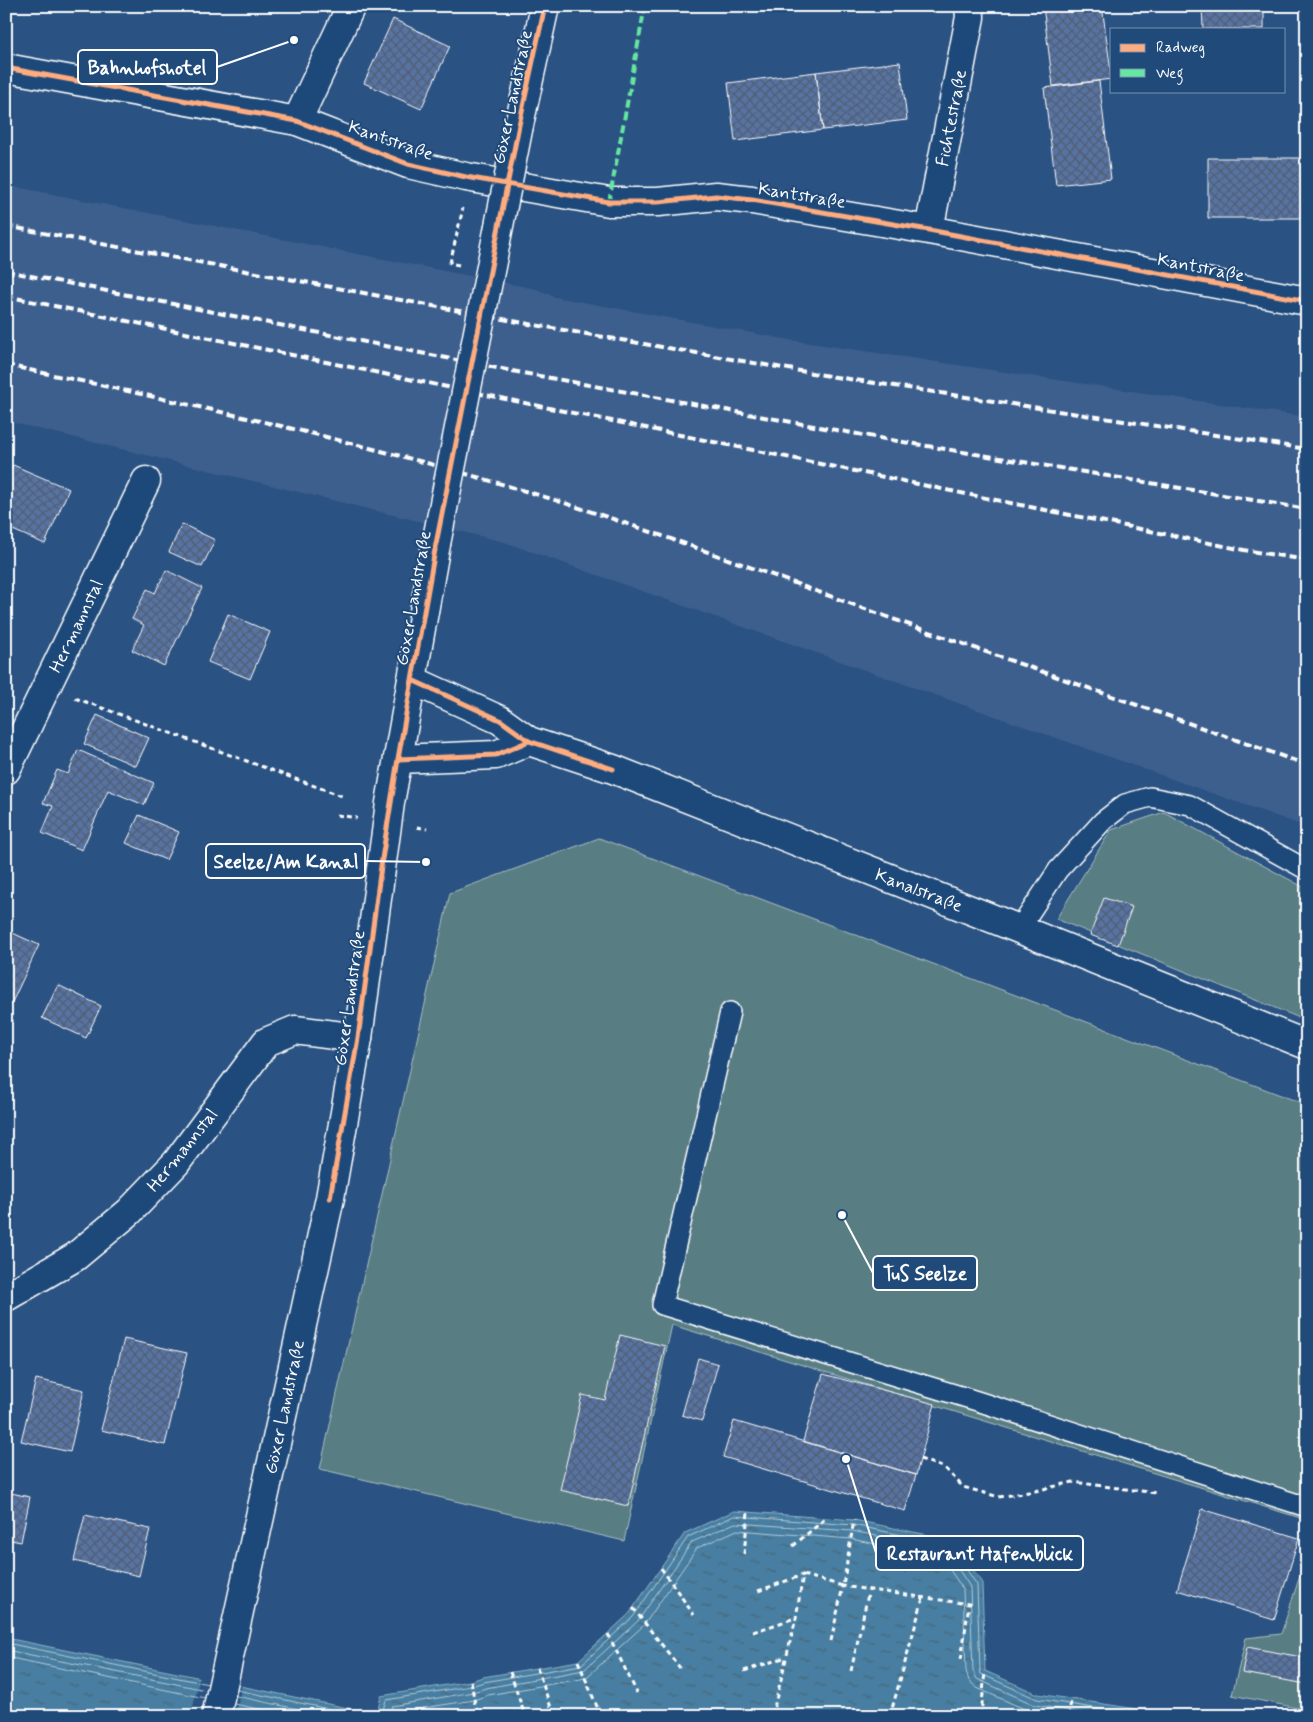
<svg xmlns="http://www.w3.org/2000/svg" width="1313" height="1722" font-family="Mynerve,sans-serif">
  <style>
    .built { fill: #3c5f8e }
    .garden { fill: #587e84; stroke: #acbec2 }
    .water { fill: url(#water-ripples); stroke: #90b2c7 }
    .pier { fill: #2a5282 }
    .lines { fill: none; stroke-linecap: round; stroke-linejoin: round }
    .shore { stroke: #b5cbd9; stroke-width: 1 }
    .building { fill: url(#building-cross-hatch); stroke: #fff }
    .service-casing { stroke: #fff; stroke-width: 22 }
    .minor-casing { stroke: #fff; stroke-width: 31 }
    .tertiary-casing { stroke: #fff; stroke-width: 31 }
    .secondary-casing { stroke: #fff; stroke-width: 31 }
    .path { stroke: #fff; stroke-width: 3; stroke-dasharray: 5 4; stroke-linecap: butt }
    .service { stroke: #1f4a7a; stroke-width: 19 }
    .minor { stroke: #1f4a7a; stroke-width: 28 }
    .tertiary { stroke: #1f4a7a; stroke-width: 28 }
    .secondary { stroke: #1f4a7a; stroke-width: 28 }
    .rail { stroke: #fff; stroke-width: 4; stroke-dasharray: 8 4; stroke-linecap: butt }
    .secondary-bridge-casing { stroke: #fff; stroke-width: 31; stroke-linecap: butt }
    .secondary-bridge { stroke: #1f4a7a; stroke-width: 28 }
    .quiet { stroke: #66e7a1; stroke-width: 4; stroke-dasharray: 8 4; stroke-linecap: butt }
    .cycleway-casing { stroke: #1f4a7a; stroke-width: 8 }
    .cycleway { stroke: #ffac80; stroke-width: 5 }
    .labels { text-anchor: middle; stroke-width: 4; stroke-linejoin: round; paint-order: stroke }
    .street-label { font-size: 18px; fill: #fff; stroke: #1f4a7a }
    .leader { fill: none; stroke: #fff; stroke-width: 2 }
    .callout-dot { fill: #fff; stroke: #1f4a7a; stroke-width: 2 }
    .callout { fill: #1f4a7a; stroke: #fff; stroke-width: 2 }
    .callout-label { font-size: 19px; text-anchor: middle; font-weight: bold; fill: #fff }
  </style>
  <defs>
    <pattern id="water-ripples" width="26" height="14" patternUnits="userSpaceOnUse" patternTransform="scale(1.25)"><rect width="26" height="14" fill="#467ea1"/><path d="M2 4q2-2 4 0t4 0M15 11q2-2 4 0t4 0" fill="none" stroke="#496576"/></pattern>
    <pattern id="building-cross-hatch" width="8" height="8" patternUnits="userSpaceOnUse" patternTransform="scale(1.25)"><rect width="8" height="8" fill="#5773a3"/><path d="M0 0l8 8M0 8l8-8" fill="none" stroke="#515e73"/></pattern>
  </defs>
  <rect width="100%" height="100%" fill="#2a5282"/>
  <filter id="ink" filterUnits="userSpaceOnUse"><feTurbulence type="fractalNoise" baseFrequency=".02" numOctaves="2"/><feDisplacementMap in="SourceGraphic" scale="10" xChannelSelector="R" yChannelSelector="G"/><feConvolveMatrix kernelMatrix="1 2 1 2 8 2 1 2 1" color-interpolation-filters="sRGB"/></filter>
  <g filter="url(#ink)">
    <!-- built -->
    <path class="built" d="M6 185 536 289 555 297 790 340 1307 417V827L504 542 6 421Z"/>
    <!-- garden -->
    <path class="garden" d="M1164 812 1307 889V1021L1056 919 1111 830Z
      M599 838 1307 1105V1520L672 1325 624 1541 320 1469 450 893Z
      M1307 1554V1710L1232 1695 1246 1638 1281 1634Z"/>
    <!-- water -->
    <path class="water" d="M734 1511 854 1520 953 1540 982 1583 985 1671 1038 1694 1183 1716H6V1638L377 1714 381 1696 470 1681 483 1677 578 1661 629 1614 685 1533Z"/>
    <!-- pier -->
    <path class="pier" d="M200 1675 242 1684 235 1716H191Z"/>
    <g class="lines">
      <!-- shore -->
      <path class="shore" d="M6 1643 208 1684
        M6 1650 206 1690
        M6 1657 205 1698
        M237 1690 363 1716
        M236 1696 331 1716
        M234 1704 294 1716
        M381 1716 386 1700 471 1686 484 1682 581 1665 633 1617 688 1537 734 1516 853 1525 950 1545 977 1585 980 1670 981 1674 1037 1699 1144 1716
        M388 1716 392 1706 473 1692 486 1688 584 1670 638 1621 692 1542 735 1523 852 1531 946 1550 970 1587 973 1671 977 1679 1035 1705 1100 1716
        M396 1716 398 1712 474 1700 488 1695 581 1679 588 1676 644 1625 697 1548 737 1530 851 1539 941 1557 963 1589 966 1671 969 1681 977 1688 1031 1712 1052 1716"/>
    </g>
    <!-- building -->
    <path class="building" d="M1043 6H1102L1112 79 1053 86Z
      M1202 6H1264V29H1203Z
      M393 19 450 46 421 109 364 83Z
      M900 62 907 120 823 130 816 72Z
      M816 72 823 130 735 141 728 83Z
      M1099 81 1111 179 1056 185 1044 88Z
      M1208 158H1307V218H1208Z
      M1307 374V405L1302 404Z
      M13 465 69 489 45 544 6 527V523L12 509 6 507V481Z
      M182 524 215 540 202 567 169 552Z
      M166 570 202 588 164 666 132 650 144 625 132 619 147 589 155 593Z
      M228 614 270 632 250 679 208 662Z
      M97 715 149 738 136 766 84 744Z
      M78 750 154 783 144 805 108 790 82 850 42 833 53 806 43 803 57 770 68 774Z
      M139 815 179 832 166 860 126 843Z
      M1104 898 1132 907 1118 945 1090 935Z
      M6 930 39 945 6 1015Z
      M58 985 101 1006 86 1038 42 1018Z
      M620 1335 665 1346 628 1506 560 1490 582 1395 605 1400Z
      M124 1339 187 1353 165 1445 101 1430Z
      M698 1358 718 1364 702 1421 682 1415Z
      M823 1374 935 1404 916 1475 803 1441Z
      M36 1379 84 1390 70 1452 21 1441Z
      M734 1421 916 1475 905 1511 723 1457Z
      M6 1492 30 1497 21 1542 6 1539Z
      M1202 1509 1299 1538 1274 1620 1177 1590Z
      M85 1515 150 1529 139 1576 74 1561Z
      M1247 1647 1307 1658V1684L1242 1673Z"/>
    <g class="lines">
      <defs>
        <path id="service" d="M1019 929 1058 870 1103 821 1125 804 1150 797 1190 805 1307 870
          M730 1012 662 1305 977 1401 1307 1507"/>
        <path id="minor" d="M6 68 297 121 408 164 466 177 609 202H658L716 196 752 200 929 230 1307 301
          M297 121 351 6
          M929 230 970 17 969 6
          M6 770 146 481
          M6 1297 75 1257 129 1212 176 1163 266 1042 295 1030 358 1038"/>
        <path id="tertiary" d="M412 680 500 720 529 741 613 769 1019 929 1307 1045
          M398 759 496 755 529 741"/>
        <path id="secondary" d="M519 125 545 6
          M216 1716 330 1198 358 1038 390 803 436 544"/>
      </defs>
      <!-- service casing -->
      <use href="#service" class="service-casing"/>
      <!-- minor casing -->
      <use href="#minor" class="minor-casing"/>
      <!-- tertiary casing -->
      <use href="#tertiary" class="tertiary-casing"/>
      <!-- secondary casing -->
      <use href="#secondary" class="secondary-casing"/>
      <!-- path -->
      <path class="path" d="M459 265 450 263 463 208
        M75 698 342 796
        M337 815 357 818
        M417 827 427 829
        M920 1459 945 1468 963 1487 999 1497 1035 1491 1073 1482 1156 1493
        M793 1546 826 1518
        M744 1554 748 1512
        M661 1568 694 1615
        M758 1591 803 1575
        M633 1608 680 1668
        M753 1632 795 1618
        M608 1634 637 1693
        M831 1641 843 1586 969 1604 961 1660
        M578 1661 598 1709
        M537 1668 554 1716
        M744 1671 786 1657
        M851 1671 869 1590
        M510 1672 525 1716
        M471 1681 477 1716
        M772 1716 796 1618 803 1575 843 1586 854 1520
        M890 1716 923 1598
        M981 1716 985 1671
        M1069 1716 1071 1700
        M1144 1716 1145 1711"/>
      <!-- service -->
      <use href="#service" class="service"/>
      <!-- minor -->
      <use href="#minor" class="minor"/>
      <!-- tertiary -->
      <use href="#tertiary" class="tertiary"/>
      <!-- secondary -->
      <use href="#secondary" class="secondary"/>
      <!-- rail -->
      <path class="rail" d="M6 226 529 324 829 376 1307 449
        M6 271 512 371 885 439 1307 509
        M6 296 966 494 1244 550 1307 560
        M6 365C191 404 377 445 558 501 671 537 782 579 893 619 1031 668 1169 716 1307 765"/>
      <defs>
        <path id="secondary-bridge" d="M436 544 519 125"/>
      </defs>
      <!-- secondary-bridge casing -->
      <use href="#secondary-bridge" class="secondary-bridge-casing"/>
      <!-- secondary-bridge -->
      <use href="#secondary-bridge" class="secondary-bridge"/>
      <!-- quiet -->
      <path class="quiet" d="M609 202 645 6"/>
      <defs>
        <path id="cycleway" d="M6 68 297 121 408 164 466 177 609 202H658L716 196 752 200 929 230 1307 301
          M412 680 500 720 529 741 613 769
          M398 759 496 755 529 741
          M330 1198 358 1038 382 859 398 759 436 544 519 125 545 6"/>
      </defs>
      <!-- cycleway casing -->
      <use href="#cycleway" class="cycleway-casing"/>
      <!-- cycleway -->
      <use href="#cycleway" class="cycleway"/>
    </g>
  </g>
  <g class="labels">
    <!-- street labels -->
    <g class="street-label">
      <text transform="translate(512 97) rotate(-78)" y="6">Göxer Landstraße</text>
      <text transform="translate(951 118) rotate(-79)" y="6">Fichtestraße</text>
      <text transform="translate(391 140) rotate(19)" y="6">Kantstraße</text>
      <text transform="translate(802 195) rotate(9)" y="6">Kantstraße</text>
      <text transform="translate(1201 267) rotate(11)" y="6">Kantstraße</text>
      <text transform="translate(413 598) rotate(-80)" y="6">Göxer Landstraße</text>
      <text transform="translate(76 626) rotate(-64)" y="6">Hermannstal</text>
      <text transform="translate(919 890) rotate(21)" y="6">Kanalstraße</text>
      <text transform="translate(349 998) rotate(-82)" y="6">Göxer Landstraße</text>
      <text transform="translate(182 1150) rotate(-51)" y="6">Hermannstal</text>
      <text transform="translate(284 1407) rotate(-78)" y="6">Göxer Landstraße</text>
    </g>
  </g>
  <!-- callouts -->
  <path class="leader" d="M294 40L217 67M426 862L365 861M842 1215L873 1273M846 1459L876 1553"/>
  <g class="callout-dot">
    <circle cx="294" cy="40" r="5"/>
    <circle cx="426" cy="862" r="5"/>
    <circle cx="842" cy="1215" r="5"/>
    <circle cx="846" cy="1459" r="5"/>
  </g>
  <g class="callout">
    <rect x="78" y="50" width="139" height="34" rx="5"/>
    <rect x="206" y="844" width="159" height="34" rx="5"/>
    <rect x="873" y="1256" width="104" height="34" rx="5"/>
    <rect x="876" y="1536" width="207" height="34" rx="5"/>
  </g>
  <g class="callout-label">
    <text x="147" y="74">Bahnhofshotel</text>
    <text x="286" y="868">Seelze/Am Kanal</text>
    <text x="925" y="1280">TuS Seelze</text>
    <text x="980" y="1560">Restaurant Hafenblick</text>
  </g>
  <!-- margin -->
  <rect width="1313" height="1722" fill="none" stroke="#1f4a7a" stroke-width="25"/>
  <rect x="12" y="12" width="1288" height="1697" fill="none" stroke="#fff" stroke-width="2" filter="url(#ink)"/>
  <!-- legend -->
  <rect x="1110" y="28" width="175" height="65" fill="#1f4a7a" stroke="#7992af"/>
  <rect x="1120" y="44" width="25" height="8" fill="#ffac80" stroke="#7992af"/>
  <text x="1156" y="52" font-size="15" fill="#ffffff">Radweg</text>
  <rect x="1120" y="69" width="25" height="8" fill="#66e7a1" stroke="#7992af"/>
  <text x="1156" y="78" font-size="15" fill="#ffffff">Weg</text>
</svg>
